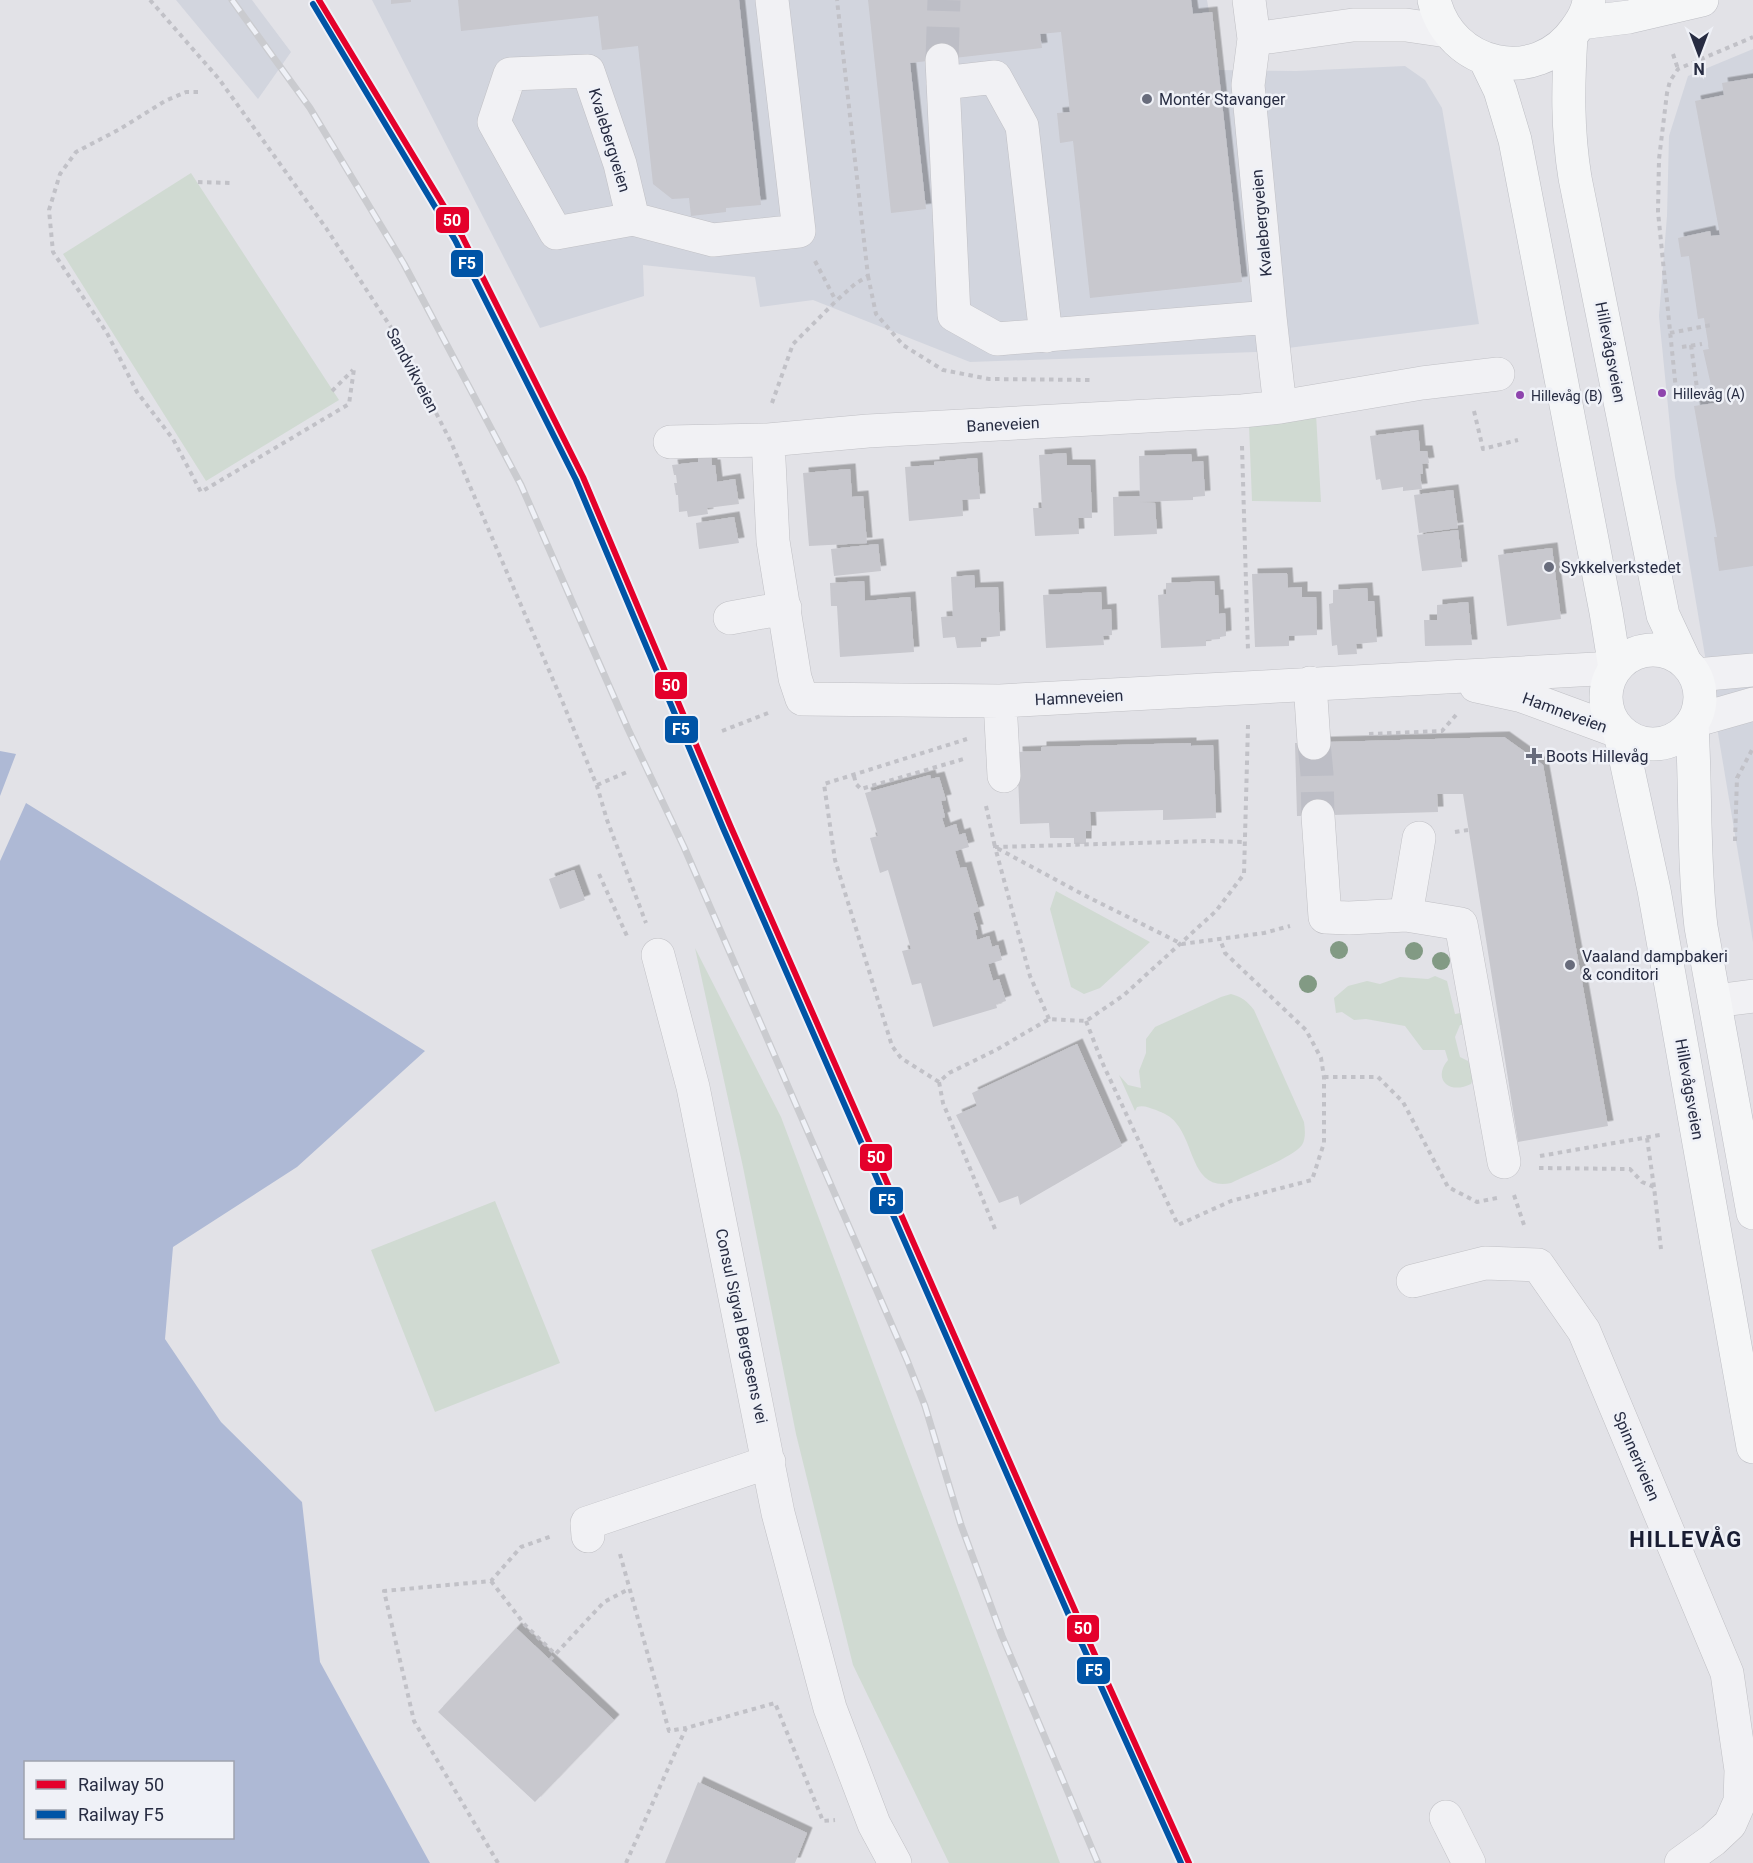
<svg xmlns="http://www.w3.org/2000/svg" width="1753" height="1863" font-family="Roboto,sans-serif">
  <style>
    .built { fill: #d2d5de }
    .green { fill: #d0dad2 }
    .water { fill: #aeb9d5; fill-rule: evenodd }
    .building { fill: #c8c8ce; filter: url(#shadow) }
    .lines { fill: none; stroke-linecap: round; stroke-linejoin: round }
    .minor-tunnel { stroke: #bdbec6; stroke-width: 33; stroke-dasharray: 33 16; stroke-linecap: butt }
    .minor-casing { stroke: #c0c0c5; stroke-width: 34 }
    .major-casing { stroke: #bebfc5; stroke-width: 34 }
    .path { stroke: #c1c1c7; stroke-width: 4; stroke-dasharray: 4.5 4.5; stroke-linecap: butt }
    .minor { stroke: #f1f1f4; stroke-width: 33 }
    .major { stroke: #f5f6f7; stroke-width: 33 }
    .rail-casing { stroke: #cacbcf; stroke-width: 7 }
    .rail { stroke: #eff1f7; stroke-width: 4.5; stroke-dasharray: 14; stroke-linecap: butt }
    .rail-1-casing { stroke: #eff1f7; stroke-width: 10 }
    .rail-2-casing { stroke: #eff1f7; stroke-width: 10 }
    .rail-1 { stroke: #e4002b; stroke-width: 6 }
    .rail-2 { stroke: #0054a6; stroke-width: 6 }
    .tree { fill: #829a84 }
    .poi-dot { fill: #686c7c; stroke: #eff1f7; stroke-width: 2 }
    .bus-dot { fill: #8e44ad; stroke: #eff1f7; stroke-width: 2 }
    .labels { text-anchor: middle; stroke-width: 5; stroke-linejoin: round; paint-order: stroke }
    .bus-label { font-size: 14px; fill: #272c42; stroke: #eff1f7; text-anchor: start }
    .poi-label { font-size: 16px; fill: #272c42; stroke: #eff1f7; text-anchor: start }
    .street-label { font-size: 16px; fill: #272c42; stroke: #eff1f7 }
    .district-label { font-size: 22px; font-weight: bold; letter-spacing: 1.5px; fill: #191d33; stroke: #eff1f7 }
    .line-badge { stroke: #eff1f7; stroke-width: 2 }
    .badge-label { font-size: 16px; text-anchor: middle; font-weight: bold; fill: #fff }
  </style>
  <defs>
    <filter id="shadow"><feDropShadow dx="5.5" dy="-5.5" stdDeviation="0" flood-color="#0004"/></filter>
  </defs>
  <rect width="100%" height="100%" fill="#e2e2e7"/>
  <!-- built -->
  <path class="built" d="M176 0H252L291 52 258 99Z
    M372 0H1207L1219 70 1296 71 1405 66 1425 80 1442 108 1479 324 1256 352 970 362 813 300 760 307 755 277 643 265 644 296 540 328Z
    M1753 49V942L1675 477 1659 316 1667 216 1669 136 1688 76Z"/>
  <!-- green -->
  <path class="green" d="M191 173 339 400 206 481 63 254Z
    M1316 414 1321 502 1252 501 1249 425Z
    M1056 891 1150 942 1100 988 1084 994 1071 987 1050 909Z
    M695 948 781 1117 1060 1863H949L853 1665 796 1434 743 1167Z
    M1435 976 1447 981 1455 1014 1466 1012 1468 1025H1460L1455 1037 1460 1057 1468 1061 1474 1076 1471 1084C1449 1095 1432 1079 1448 1060L1445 1050H1423L1405 1026 1366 1019 1354 1020 1342 1012 1336 1013 1334 998 1348 986 1367 981 1380 984 1400 977 1428 979Z
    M1231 994C1242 997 1247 1001 1254 1010L1304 1122C1305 1130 1306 1138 1302 1145 1292 1158 1247 1175 1231 1183 1192 1191 1195 1145 1176 1123 1171 1116 1163 1113 1156 1110 1149 1108 1144 1105 1137 1107L1135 1111 1119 1075 1128 1085 1141 1088 1139 1071 1146 1053V1039L1155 1027 1221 997Z
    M495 1201 560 1363 435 1412 371 1250Z"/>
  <!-- water -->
  <path class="water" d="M0 751 16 754 0 796Z
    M26 803 425 1051 297 1167 173 1247 165 1339 221 1422 302 1502 320 1662 430 1863H0V861ZM232 1762V1838H26V1762Z"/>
  <!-- building -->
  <path class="building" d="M391 0H411V2L391 4Z
    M458 0H739L761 205 726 208V212L691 216 689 198 672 199 653 184 638 46 602 50 598 16 461 31Z
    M868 0H1191L1193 14 1212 12 1242 282 1090 298 1073 141 1060 143 1057 113 1070 112 1061 32 1040 34 1042 48 910 63 926 209 891 213Z
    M1753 78V566L1719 571 1714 537H1717L1694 406 1715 403 1703 350 1709 349 1704 318 1698 319 1689 256 1681 257 1678 238 1710 231 1711 236 1720 235 1695 101 1724 95 1722 83Z
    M1418 430 1420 451H1427L1429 463 1422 464 1423 474H1420L1422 489 1403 491V487L1382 490 1380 479 1376 480 1370 436Z
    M1066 453 1067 465H1090L1092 518H1078L1079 534 1035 536 1033 508H1042L1039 455Z
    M1191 454 1192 462 1203 461 1205 496 1193 497V500L1140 502 1155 503 1157 534 1114 536 1113 497 1140 496 1139 456Z
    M711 455 712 465H715L717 482 735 479 739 504 707 508 708 514 688 517 687 511 679 512 678 495H676L674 483H677L676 475H674L672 465 698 462V456Z
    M977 458 980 499 962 500 963 516 909 521 905 467 934 465V462Z
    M850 469 852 497 863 496 867 543 809 546 803 473Z
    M1453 490 1458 528 1419 533 1414 495Z
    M734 517 739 543 699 549 696 523Z
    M1458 530 1462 567 1422 571 1417 535Z
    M878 544 881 571 834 576 831 549Z
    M1552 548 1561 619 1507 626 1498 555Z
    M1287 573 1288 588 1302 587V597H1316L1317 635 1289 636V646L1255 647 1252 574Z
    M974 575 975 588 998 587 1000 636 981 638V647L957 648 955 637 943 638 941 617 953 616 951 577Z
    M864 581 865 601 910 597 914 652 840 657 837 606H831L830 583Z
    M1214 581 1215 595H1218L1219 614 1225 613 1226 636 1220 637V639L1206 640V646L1161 648 1158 595 1166 594V583Z
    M1367 588 1368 601H1374L1377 642 1356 644 1357 654 1338 655 1337 645 1332 646 1329 604 1333 603V590Z
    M1101 592 1102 610 1111 609 1112 635 1103 636 1104 645 1046 648 1043 595Z
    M1468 602 1472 645 1425 646 1424 620H1437V605Z
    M1504 737 1543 765 1608 1126 1518 1142 1463 794H1437L1438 812 1297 816 1295 743Z
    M1191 743V746L1213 745 1216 818 1163 820V810L1090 812 1091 831H1086V844H1074V838H1050L1049 823 1020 824 1017 752 1041 751V747Z
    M930 775 931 779 939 777 946 800 941 801 945 817 942 818 945 828 956 824 959 835 965 833 969 847 955 851 960 868 966 867 979 911 973 913 978 930H975L977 940 989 936 992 947 998 945 1002 960 988 964 993 981 999 979 1006 1001 996 1004 997 1008 933 1027 921 983 912 985 902 951 911 949 888 870 880 873 870 838 878 836 865 793Z
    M574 870 585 900 560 909 549 879Z
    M1077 1044 1122 1146 1020 1205 1018 1196 999 1203 956 1115 977 1106 972 1093Z
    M516 1628 614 1720 535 1802 438 1712Z
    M698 1782 807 1833 795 1863H665Z"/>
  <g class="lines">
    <!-- minor-tunnel -->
    <path class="minor-tunnel" d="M942 60 944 0
      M1314 743 1317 774 1318 816"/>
    <defs>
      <path id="minor" d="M1249 0 1254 39 1248 85 1270 317 1280 407
        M1254 39 1353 25H1406L1447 31
        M942 60 954 315 997 339 1270 317
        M943 83 995 77 1022 126 1046 336
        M633 219 620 164 588 71 510 74 494 122 556 233 633 219 713 240 799 231 772 0
        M768 440 773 541 795 678 802 699 1000 701 1615 668
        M670 442 768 440 868 431 1242 411 1280 407 1422 383 1498 374
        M730 618 785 608
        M1696 675 1753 670
        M1310 683 1314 743
        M1476 686 1522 696 1617 731
        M1000 701 1004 776
        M1694 721 1753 704
        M1318 816 1325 917 1349 918 1406 915 1461 924 1504 1162
        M1406 915 1419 838
        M658 955 693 1087 778 1513 830 1708 874 1824 895 1863
        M1715 1001 1753 996
        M1413 1281 1485 1263 1538 1265 1584 1331 1727 1673 1741 1770 1740 1801 1730 1824 1713 1840 1681 1863
        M588 1536 587 1523 769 1462
        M1446 1817 1469 1863"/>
      <path id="major" d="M1434 0C1450 67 1536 87 1576 29 1582 21 1588 10 1589 0
        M1580 23 1629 17 1702 0
        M1571 36C1568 86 1567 128 1575 178L1663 615 1685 662
        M1485 59 1500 90 1515 140 1606 612 1615 668
        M1606 697a47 47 0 1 1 94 0a47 47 0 1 1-94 0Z
        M1692 725C1696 792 1693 860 1701 927L1753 1213
        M1620 733 1654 890 1753 1447"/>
    </defs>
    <!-- minor casing -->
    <use href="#minor" class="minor-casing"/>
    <!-- major casing -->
    <use href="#major" class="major-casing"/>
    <!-- path -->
    <path class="path" d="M150 0 219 79 326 228 396 335 451 442 563 703 597 786 607 820 646 923
      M1673 54 1678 69
      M198 92H186L165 101 120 129 76 152 60 174 49 210 53 252 107 333 137 392 173 439 201 492 349 404 354 369
      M198 182 232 183
      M815 261 836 301
      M868 276 876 314 903 345 943 370 989 379 1093 380
      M1670 333 1711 325
      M1691 345 1697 388 1676 390 1658 212 1659 159 1667 93 1670 81 1678 69 1753 37
      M1682 347 1702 344
      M332 391 353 370
      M772 403 793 344 836 301 855 284 868 276 837 0
      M1474 411 1483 449 1518 440
      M1242 446 1248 651
      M722 731 768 713
      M1369 734 1442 731 1456 715
      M854 776 856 784 861 789 967 758
      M597 785 627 772
      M986 806 995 847 1084 895 1182 944 1264 933 1290 926
      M1455 832 1468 830
      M1735 841 1737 778 1753 748
      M599 874 627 936
      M1049 1019 1030 976 995 847 1209 841 1245 842
      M1086 1021 1102 1062 1178 1225 1231 1201 1312 1180 1324 1143V1077L1321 1058 1306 1030 1225 953 1220 939
      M1324 1077H1378L1403 1102 1448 1187 1477 1202 1497 1198
      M939 1082 901 1058 892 1046 835 860 824 784 967 739
      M1647 1138 1654 1187
      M1540 1156 1660 1135
      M1539 1168 1630 1169 1642 1182 1654 1187 1661 1249
      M1514 1195 1525 1228
      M995 1229 943 1103 939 1082 949 1073 996 1050 1049 1019 1086 1021 1124 995 1216 911 1244 874 1248 725
      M620 1554 669 1731 686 1728
      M491 1581 525 1625 555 1654
      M550 1660 604 1602 629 1589
      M498 1863 414 1721 384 1591 491 1581 521 1547 552 1536
      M626 1863 686 1728 775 1703 823 1821 835 1820"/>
    <!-- minor -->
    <use href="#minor" class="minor"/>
    <!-- major -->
    <use href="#major" class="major"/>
    <defs>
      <path id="rail" d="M232 0 310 108 404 264 521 485 628 729 684 847 907 1360 925 1406 961 1525 1002 1636 1098 1863"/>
    </defs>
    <!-- rail casing -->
    <use href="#rail" class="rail-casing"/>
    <!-- rail -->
    <use href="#rail" class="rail"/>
    <defs>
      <path id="rail-1" d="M319 0 462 236 583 477 730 825 1077 1615 1189 1863"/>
      <path id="rail-2" d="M313 4 455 240 576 480 723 828 1070 1618 1181 1863"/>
    </defs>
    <!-- rail-1 casing -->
    <use href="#rail-1" class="rail-1-casing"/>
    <!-- rail-2 casing -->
    <use href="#rail-2" class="rail-2-casing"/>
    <!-- rail-1 -->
    <use href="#rail-1" class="rail-1"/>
    <!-- rail-2 -->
    <use href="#rail-2" class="rail-2"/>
  </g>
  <!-- trees -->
  <g class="tree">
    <circle cx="1339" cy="950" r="9"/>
    <circle cx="1414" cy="951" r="9"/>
    <circle cx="1441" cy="961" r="9"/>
    <circle cx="1308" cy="984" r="9"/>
  </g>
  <!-- markers -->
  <g class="poi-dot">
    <circle cx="1147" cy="99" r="6"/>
    <circle cx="1549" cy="567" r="6"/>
    <path d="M1531 747h6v6h6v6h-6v6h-6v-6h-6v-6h6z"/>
    <circle cx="1570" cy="965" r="6"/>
  </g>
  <g class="bus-dot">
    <circle cx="1662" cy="393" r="5"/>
    <circle cx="1520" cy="395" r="5"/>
  </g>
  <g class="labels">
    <!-- bus labels -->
    <g class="bus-label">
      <text x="1673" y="399">Hillevåg (A)</text>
      <text x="1531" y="401">Hillevåg (B)</text>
    </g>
    <!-- poi labels -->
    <g class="poi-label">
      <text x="1159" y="105">Montér Stavanger</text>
      <text x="1561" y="573">Sykkelverkstedet</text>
      <text x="1546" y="762">Boots Hillevåg</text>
      <text x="1582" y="962">Vaaland dampbakeri<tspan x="1582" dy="18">&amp; conditori</tspan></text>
    </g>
    <!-- street labels -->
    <g class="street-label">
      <text transform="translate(610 140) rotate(73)" y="6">Kvalebergveien</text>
      <text transform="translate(1261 223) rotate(-95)" y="6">Kvalebergveien</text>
      <text transform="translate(1611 352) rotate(79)" y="6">Hillevågsveien</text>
      <text transform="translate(413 370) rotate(62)" y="6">Sandvikveien</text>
      <text transform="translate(1003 424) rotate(-3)" y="6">Baneveien</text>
      <text transform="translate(1079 697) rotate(-3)" y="6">Hamneveien</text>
      <text transform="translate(1565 712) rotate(20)" y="6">Hamneveien</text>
      <text transform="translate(1690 1089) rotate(80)" y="6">Hillevågsveien</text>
      <text transform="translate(742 1326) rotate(78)" y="6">Consul Sigval Bergesens vei</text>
      <text transform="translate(1637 1456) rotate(67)" y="6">Spinneriveien</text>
    </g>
    <!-- district labels -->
    <g class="district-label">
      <text x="1686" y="1547">HILLEVÅG</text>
    </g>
  </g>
  <g class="line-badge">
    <rect x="435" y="206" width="35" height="28" rx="6" fill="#e4002b"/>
    <rect x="450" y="249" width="34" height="29" rx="6" fill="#0054a6"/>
    <rect x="654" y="671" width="34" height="29" rx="6" fill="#e4002b"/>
    <rect x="664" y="715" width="35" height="29" rx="6" fill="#0054a6"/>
    <rect x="859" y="1143" width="34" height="29" rx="6" fill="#e4002b"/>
    <rect x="869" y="1186" width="35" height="29" rx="6" fill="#0054a6"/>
    <rect x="1066" y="1614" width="34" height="29" rx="6" fill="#e4002b"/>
    <rect x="1076" y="1656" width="35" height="29" rx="6" fill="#0054a6"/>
  </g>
  <g class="badge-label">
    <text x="452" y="226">50</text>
    <text x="467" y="269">F5</text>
    <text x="671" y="691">50</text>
    <text x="681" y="735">F5</text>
    <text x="876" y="1163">50</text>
    <text x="887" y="1206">F5</text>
    <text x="1083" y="1634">50</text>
    <text x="1094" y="1676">F5</text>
  </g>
  <!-- legend -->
  <rect x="24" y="1761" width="210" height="78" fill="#eff1f7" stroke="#9fa2af" stroke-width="1.5"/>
  <rect x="36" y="1780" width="30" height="9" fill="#e4002b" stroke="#9fa2af" stroke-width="1.5"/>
  <text x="78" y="1791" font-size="18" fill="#272c42">Railway 50</text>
  <rect x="36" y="1810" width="30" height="9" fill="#0054a6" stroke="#9fa2af" stroke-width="1.5"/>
  <text x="78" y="1821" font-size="18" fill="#272c42">Railway F5</text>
  <!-- north arrow -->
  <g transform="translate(1699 54) rotate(180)" stroke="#eff1f7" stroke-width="4.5" paint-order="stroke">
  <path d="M0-4.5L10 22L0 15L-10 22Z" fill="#272c42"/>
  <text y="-9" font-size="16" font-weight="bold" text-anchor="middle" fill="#272c42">N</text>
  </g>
</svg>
